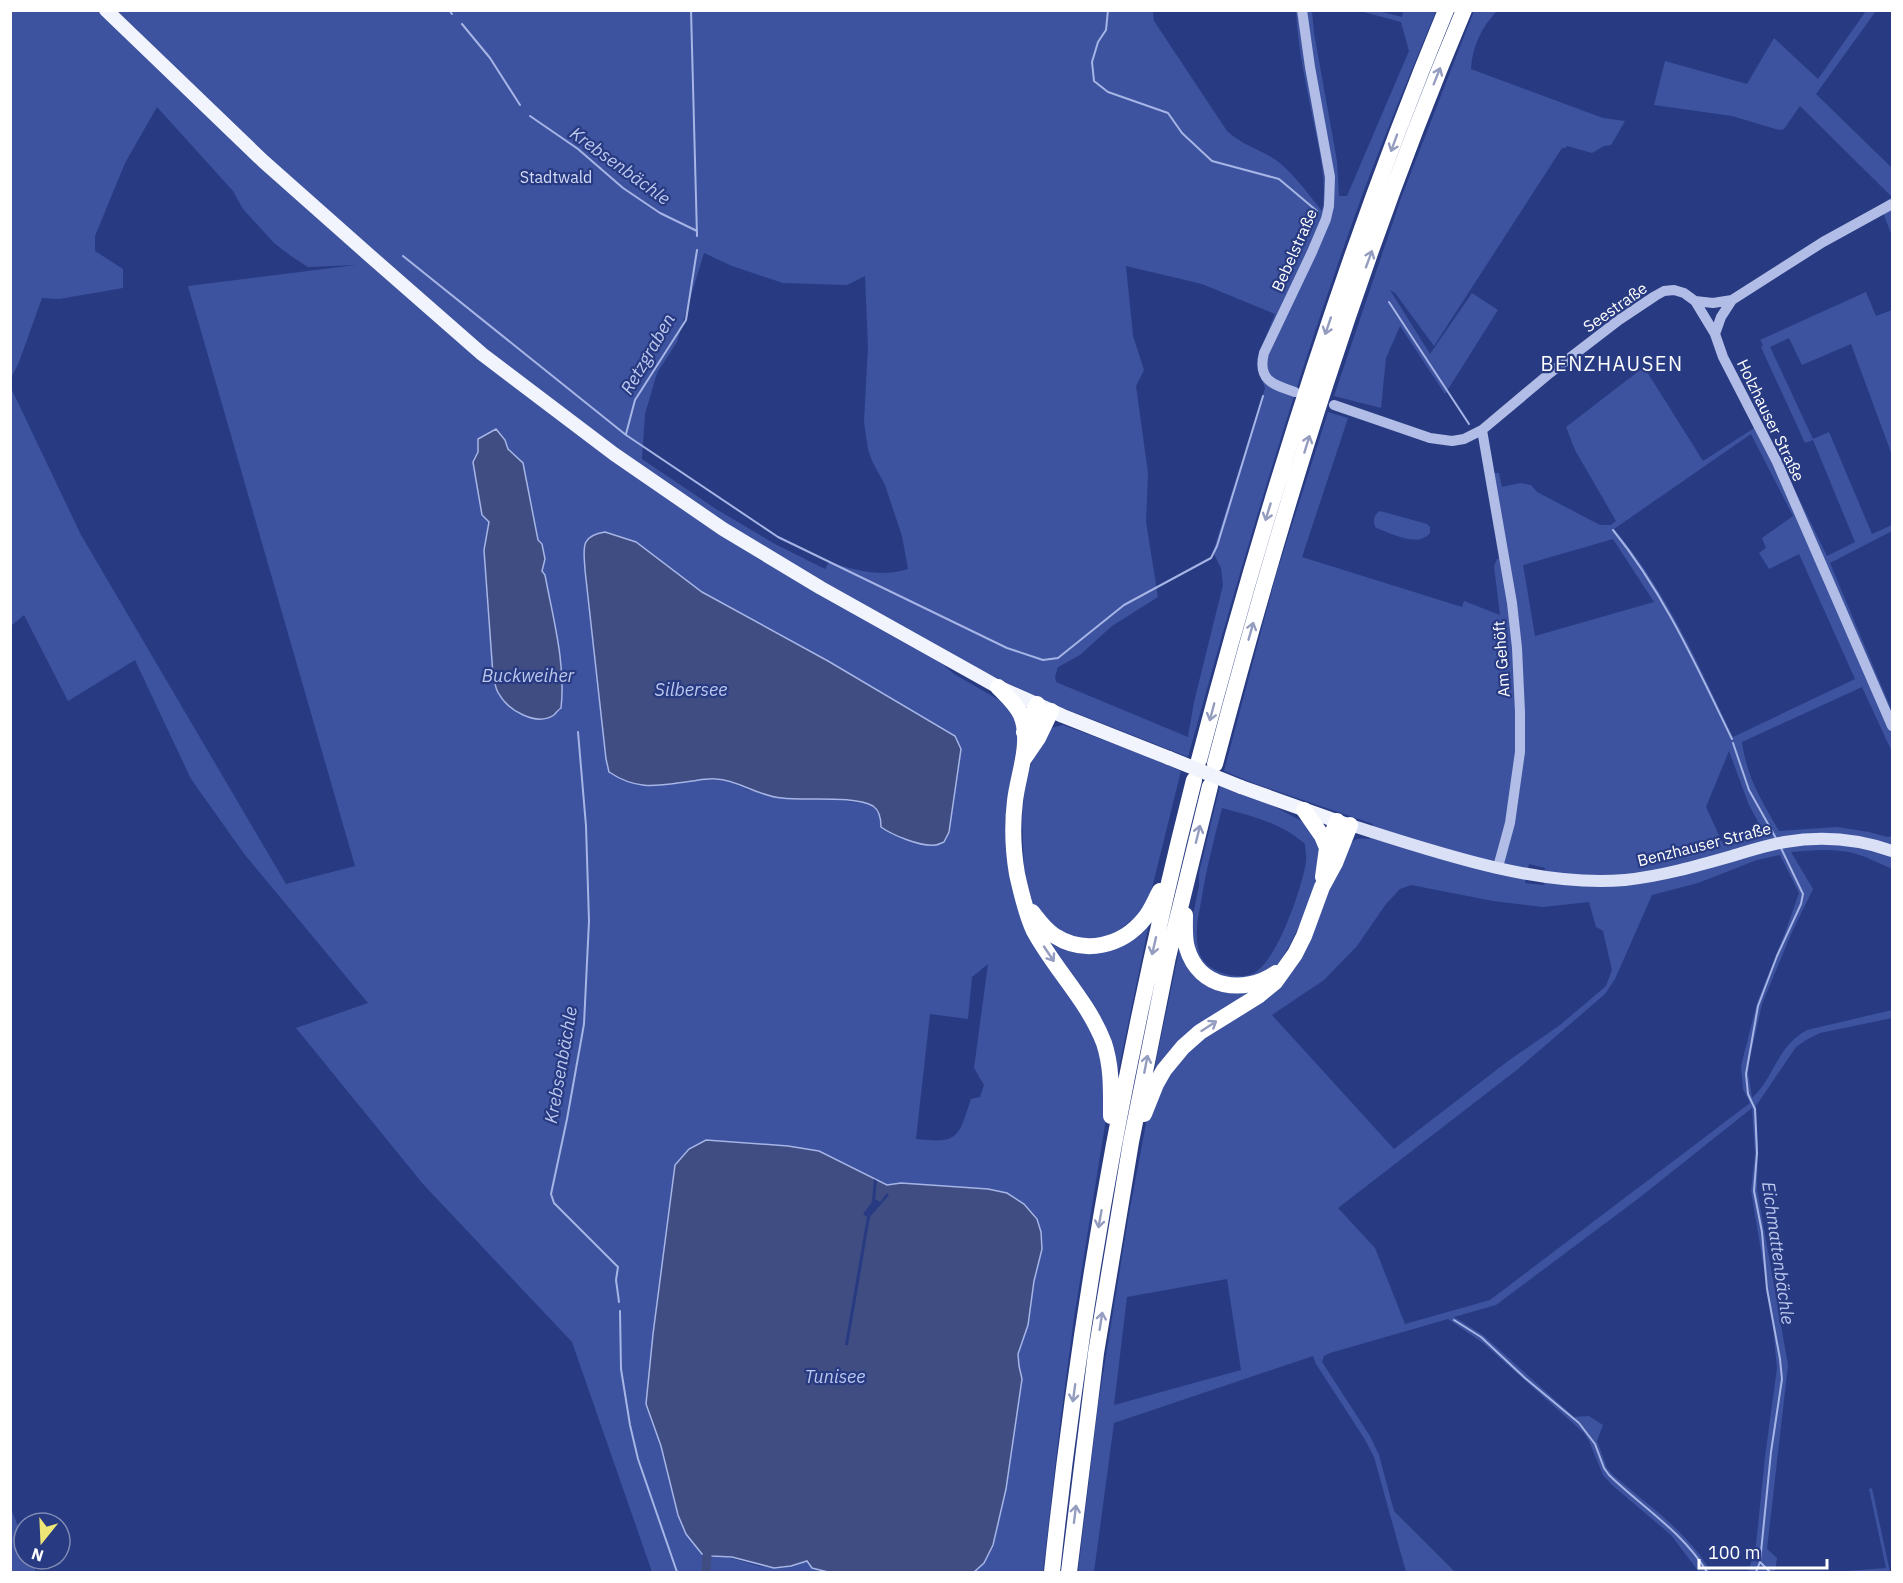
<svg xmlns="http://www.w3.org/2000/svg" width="1903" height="1583" font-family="'IBM Plex Sans',sans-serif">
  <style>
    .green { fill: #3d539f; fill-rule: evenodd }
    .water { fill: #3f4d82; stroke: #a6b5e6; stroke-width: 1.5 }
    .pier { fill: #283b82 }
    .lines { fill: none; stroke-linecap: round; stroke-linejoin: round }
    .stream { stroke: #a6b5e6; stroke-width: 2 }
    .canal { stroke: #3f4d82; stroke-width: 9 }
    .tertiary { stroke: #b1bde6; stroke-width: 10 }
    .secondary { stroke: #dae0f6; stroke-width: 12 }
    .primary { stroke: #f2f4fd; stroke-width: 14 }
    .motorway { stroke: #fff; stroke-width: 16 }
    .primary-bridge { stroke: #f2f4fd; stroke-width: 14 }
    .oneway { stroke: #949dc0 }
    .labels { text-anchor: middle; stroke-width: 4.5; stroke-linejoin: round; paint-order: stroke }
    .park-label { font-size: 16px; fill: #d4dbf5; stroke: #283b82 }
    .street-label { font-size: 16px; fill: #fff; stroke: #283b82 }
    .water-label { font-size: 18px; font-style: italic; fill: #bcc8ee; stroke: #283b82 }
    .quarter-label { font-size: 20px; letter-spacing: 1.5px; fill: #fff; stroke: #283b82 }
  </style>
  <rect width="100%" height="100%" fill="#283b82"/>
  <!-- green -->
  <path class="green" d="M11 11H1153L1154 21 1227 131C1243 145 1254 147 1271 157 1289 167 1309 195 1322 211 1327 186 1321 159 1316 134 1308 93 1298 52 1296 11H1312L1314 33 1337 161 1339 196H1347L1409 51 1401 22 1360 11H1379L1402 17 1403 11H1436C1408 79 1379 148 1354 218 1291 395 1238 576 1188 757L1043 700 966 663 939 661 954 674 1001 701 1013 710 1019 733 1007 802 1005 826 1007 855 1099 1042 1106 1119 1074 1318 1060 1424 1043 1572H974L984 1563 993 1545 1006 1489 1022 1379 1019 1366 1018 1354 1028 1325 1034 1281 1042 1249 988 1189 901 1183 887 1185 819 1151 788 1146 732 1141 706 1140 689 1149 675 1165 653 1334 646 1404 661 1446 678 1515 711 1556C735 1555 754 1568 775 1568 786 1569 797 1564 807 1560L812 1568 828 1572H652L572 1342 423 1184 296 1028 368 1003 245 855 191 779 135 660 68 701 24 615 11 626V388L81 535 286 884 355 866 188 286 356 265 308 267 291 256 274 243 243 209 233 191 157 107 125 163 95 236V251L123 269V288L59 299 42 298 19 362 11 378ZM704 253 732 266 783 283 847 285 865 276 868 346 864 422 868 449 872 461 885 485 902 536 908 569C881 578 855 570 829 562L825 569 775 544 716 509 642 459 645 414 657 373 677 342ZM1126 266 1202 284 1275 314 1257 359 1258 370 1265 388 1213 552 1221 568 1223 585 1194 702 1188 737 1056 682 1055 677 1058 667 1080 655 1112 626 1158 597 1146 522 1148 473 1136 386 1144 370 1133 336ZM636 542 702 592 828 661 955 736 961 749 949 832 944 842C925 849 910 839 891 834L875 807 864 803 748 790C713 771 696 784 660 785 646 786 624 776 610 772L606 759 585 570 584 548ZM988 964 974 1068 984 1085 980 1097 971 1099C958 1137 960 1144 916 1139L930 1014 968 1019 972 977Z
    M1474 11H1497C1482 26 1472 47 1471 69L1603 118 1625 121 1611 145 1604 146 1592 153 1567 146 1565 148H1562L1434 346 1395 293 1390 290 1430 354 1472 293 1498 310 1445 394 1400 326 1386 358 1381 408 1334 396 1401 198Z
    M1866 11H1876L1816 94 1892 168V236L1880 205 1892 197 1800 106 1784 129 1779 130 1732 116 1654 105 1665 61 1747 84 1774 38 1818 79Z
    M1866 292 1876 316 1892 310V455L1851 344 1802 365 1789 338 1770 347 1813 439 1829 432 1872 534 1892 525V531L1830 563 1892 711V752L1862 687 1742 742C1747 778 1761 800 1779 831L1837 827 1869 832 1887 837 1892 836V869C1881 864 1869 858 1857 854 1836 848 1813 850 1791 852L1813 889 1792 932 1762 1004 1749 1062 1748 1072 1752 1098C1776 1076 1775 1048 1807 1030L1892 1010V1018L1820 1033 1806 1040 1796 1047 1756 1106 1758 1143 1757 1189 1788 1365 1767 1549 1777 1558 1775 1572H1748L1756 1545 1765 1457 1777 1368 1772 1318 1751 1190 1755 1154 1752 1108 1639 1198 1496 1305 1454 1317 1483 1335 1574 1417 1589 1416 1603 1425 1597 1441 1607 1468 1613 1475C1648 1505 1688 1532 1711 1572H1699L1671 1535 1612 1485 1603 1475 1589 1441 1584 1433 1483 1343 1448 1319 1330 1353 1324 1356 1322 1362 1370 1436 1379 1455 1394 1511 1455 1572H1406L1374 1457 1364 1438 1316 1364 1313 1356 1114 1423 1094 1572H1078L1098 1405 1128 1219 1147 1118 1176 1062 1307 948 1344 853C1351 841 1354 837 1369 839L1373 824 1253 783 1224 771 1276 575 1328 412 1348 418 1302 557 1462 607 1464 601 1500 615 1494 566 1497 559 1504 557 1494 473H1499L1502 487 1520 483 1531 485 1537 492 1600 525H1611L1616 521 1575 450 1566 427 1644 367 1703 461 1762 423 1827 556 1855 542 1813 440 1805 443 1761 347 1763 345 1760 340ZM1751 434 1793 516 1762 538 1766 548 1759 553 1769 569 1799 554 1855 679 1733 737C1699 666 1666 590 1614 529ZM1613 539 1654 602 1535 636 1523 565ZM1729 751 1749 805 1764 833 1724 846 1706 807ZM1780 855 1799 893 1786 930 1757 1003 1741 1066 1743 1089 1750 1103 1490 1300 1405 1324 1375 1248 1338 1208 1518 1069 1605 994 1615 979 1652 895 1698 883 1757 860ZM1529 864 1545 868 1544 885 1525 883ZM1411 885 1493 901 1543 907 1589 902 1596 927 1603 931 1612 970 1606 986 1560 1025 1508 1061 1394 1149 1272 1015 1324 980 1357 946 1386 904 1400 889ZM1227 1279 1241 1370 1114 1405 1127 1297Z
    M1380 511 1427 524 1430 527V533C1418 548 1391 533 1376 528 1372 522 1374 514 1380 511Z
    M1063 725 1144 755 1181 771 1147 908 1106 941 1062 936 1033 905 1024 870 1022 817 1026 778 1033 759 1051 728Z
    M1220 786 1258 798 1307 824C1316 830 1320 846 1321 857 1323 878 1291 949 1277 965 1271 973 1249 979 1239 983L1205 969 1189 935 1199 886V873ZM1222 808C1252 816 1282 823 1305 844 1305 850 1307 857 1306 862 1302 888 1277 961 1254 973 1245 978 1231 976 1222 973 1209 968 1201 962 1198 948 1195 932 1198 917 1201 902 1206 870 1214 839 1222 808Z
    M1149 924 1116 1082 1112 1064 1042 936 1069 947Z
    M1180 946 1196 972 1260 987 1154 1076 1156 1061Z
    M1872 1488 1890 1572H1834L1886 1568 1869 1489Z
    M10 1506 24 1541V1559H31L36 1572H11Z"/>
  <!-- water -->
  <path class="water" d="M496 429 505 440 508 449 523 463 538 540 542 544 545 559 542 571 545 575C553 618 566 664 561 708 558 710 556 713 554 715 536 727 508 710 499 694 495 689 495 681 493 675L484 550 489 522 482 515 476 480 473 462 478 452V439Z
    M605 532 636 542 702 592 828 661 955 736 961 749 949 832 944 842C941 843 938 845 935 845 921 847 892 835 881 827 881 819 879 810 873 806 853 795 805 801 782 798 757 796 739 780 716 779 709 778 700 780 693 781 660 785 639 792 609 772L606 759 585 570C584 549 579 536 605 532Z
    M706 1140 788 1146 819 1151 887 1185 901 1183 988 1189 1007 1193 1024 1204 1037 1219 1041 1232 1042 1249 1034 1281 1028 1325 1018 1354 1019 1366 1022 1379 1006 1489 993 1545 984 1563 974 1572H828L812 1568 807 1561 791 1566 774 1568 732 1557 711 1556 702 1554 686 1534 678 1515 661 1446 646 1404 653 1334 675 1165 689 1149Z"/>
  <!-- pier -->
  <path class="pier" d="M874 1179 877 1181 875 1199 880 1202 887 1193 889 1195 870 1217 848 1345H845L867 1217 863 1214 872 1202Z"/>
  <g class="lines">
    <!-- stream -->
    <path class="stream" d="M449 10 452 14
      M691 10 697 236
      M1108 10 1106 30 1098 42 1092 62 1094 81 1108 92 1168 113 1182 133 1212 161 1279 179 1317 211
      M462 24 490 58 520 105
      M530 116 578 149 623 188 660 213 697 231
      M403 256 626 435 778 537 1007 648 1043 660 1058 658 1124 605 1211 558 1217 546 1263 396
      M1389 302 1469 424
      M626 434 635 400 686 320 697 250
      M1613 530C1664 593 1697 667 1732 739
      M578 732 586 826 589 921 584 1024 567 1119 551 1194 554 1203 618 1267 616 1280 619 1302
      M1733 743 1749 790 1777 840
      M620 1311 621 1369 630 1425 638 1459 677 1572
      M1454 1320 1481 1337 1525 1378 1579 1423 1595 1444 1604 1468 1609 1475C1642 1507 1683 1532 1707 1572
      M1756 1572 1760 1562
      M1770 1572 1760 1562 1771 1452 1782 1379 1780 1359 1767 1289 1762 1232 1754 1191 1757 1153 1755 1109 1748 1094 1746 1074 1758 1006 1777 956 1801 904 1803 894 1781 848"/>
    <!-- canal -->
    <path class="canal" d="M706 1572 707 1555"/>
    <!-- tertiary -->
    <path class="tertiary" d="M1695 301 1713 303 1732 300
      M1715 334 1721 317 1732 300 1823 242 1892 204
      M1295 392C1273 385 1257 380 1264 353L1312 252 1326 219 1329 206 1330 177 1310 67 1302 10
      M1334 405 1430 438 1452 441 1464 439 1482 430 1550 373 1619 320 1655 296 1664 291 1674 290 1684 293 1695 301 1715 334 1723 357 1777 462 1892 726
      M1482 430 1512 603 1517 648 1520 712V752L1516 780 1510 823 1498 867"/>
    <!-- secondary -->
    <path class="secondary" d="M1350 825C1432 851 1538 888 1625 880 1662 876 1697 866 1732 856 1749 851 1767 845 1785 842 1820 836 1858 839 1892 851"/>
    <!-- primary -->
    <path class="primary" d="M106 10 263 161 369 255 482 354 614 454 723 529 821 588 998 687 1063 716 1169 758
      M1241 787 1345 824"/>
    <!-- motorway -->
    <path class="motorway" d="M998 687C1006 695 1016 704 1021 715 1032 742 1018 774 1015 801 1012 825 1013 850 1017 874 1021 892 1026 914 1034 931 1055 970 1088 1001 1104 1043 1112 1067 1111 1092 1111 1116
      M1024 732 1037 704
      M1023 760 1038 738 1051 711
      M1199 760C1266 505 1345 254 1446 10
      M1215 764C1282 509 1361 254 1464 10
      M1304 810 1322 836 1327 848
      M1323 877 1327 848 1337 821
      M1032 912C1039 921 1045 930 1055 936 1085 955 1122 946 1144 919 1151 911 1155 900 1160 891
      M1185 915C1185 926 1184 938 1187 948 1199 989 1244 995 1276 973
      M1144 1114 1156 1084 1164 1070 1183 1047 1200 1032 1258 996 1275 982 1295 954 1304 936 1322 887 1335 863 1350 825
      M1052 1572C1080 1305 1128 1040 1194 780
      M1069 1572 1096 1353 1131 1142 1168 957 1210 786"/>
    <!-- primary-bridge -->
    <path class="primary-bridge" d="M1169 758 1241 787"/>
  </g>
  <!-- one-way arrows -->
  <defs><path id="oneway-shaft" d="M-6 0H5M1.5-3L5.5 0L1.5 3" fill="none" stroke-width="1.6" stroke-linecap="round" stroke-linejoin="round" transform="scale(1.5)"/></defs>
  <g class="oneway">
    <use href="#oneway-shaft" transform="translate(1437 76) rotate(-68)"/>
    <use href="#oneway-shaft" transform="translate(1394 143) rotate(110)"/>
    <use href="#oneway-shaft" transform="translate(1369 259) rotate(-70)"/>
    <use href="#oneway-shaft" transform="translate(1328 326) rotate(109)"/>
    <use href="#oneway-shaft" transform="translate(1307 444) rotate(-73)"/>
    <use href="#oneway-shaft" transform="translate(1268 512) rotate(107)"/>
    <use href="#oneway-shaft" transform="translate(1251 631) rotate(-74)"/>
    <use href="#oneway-shaft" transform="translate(1212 712) rotate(105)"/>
    <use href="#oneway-shaft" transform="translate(1198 834) rotate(-76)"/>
    <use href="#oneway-shaft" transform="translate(1154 946) rotate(103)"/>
    <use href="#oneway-shaft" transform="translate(1049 954) rotate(56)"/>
    <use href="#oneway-shaft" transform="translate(1209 1026) rotate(-33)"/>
    <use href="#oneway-shaft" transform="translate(1146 1064) rotate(-79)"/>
    <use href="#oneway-shaft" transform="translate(1100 1219) rotate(100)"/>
    <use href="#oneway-shaft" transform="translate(1101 1321) rotate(-81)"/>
    <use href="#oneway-shaft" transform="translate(1074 1393) rotate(98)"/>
    <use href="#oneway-shaft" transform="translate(1075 1514) rotate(-83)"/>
  </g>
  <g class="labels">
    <!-- park labels -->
    <g class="park-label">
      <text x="556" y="183">Stadtwald</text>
    </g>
    <!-- street labels -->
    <g class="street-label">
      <text transform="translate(1294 250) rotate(-66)" y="6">Bebelstraße</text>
      <text transform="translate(1615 307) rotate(-35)" y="6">Seestraße</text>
      <text transform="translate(1771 420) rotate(64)" y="6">Holzhauser Straße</text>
      <text transform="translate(1501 659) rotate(-94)" y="6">Am Gehöft</text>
      <text transform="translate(1704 844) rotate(-14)" y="6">Benzhauser Straße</text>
    </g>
    <!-- water labels -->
    <g class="water-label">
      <text transform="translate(620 166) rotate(36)" y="6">Krebsenbächle</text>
      <text transform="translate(648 354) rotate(-60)" y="6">Retzgraben</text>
      <text x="528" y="682">Buckweiher</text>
      <text x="691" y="696">Silbersee</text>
      <text transform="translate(561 1065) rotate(-80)" y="6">Krebsenbächle</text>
      <text transform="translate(1778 1253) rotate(82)" y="6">Eichmattenbächle</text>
      <text x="835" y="1383">Tunisee</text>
    </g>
    <!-- quarter labels -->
    <g class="quarter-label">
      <text x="1612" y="371">BENZHAUSEN</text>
    </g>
  </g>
  <!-- border -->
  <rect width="1903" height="1583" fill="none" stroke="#ffffff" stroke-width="24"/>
  <!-- north arrow -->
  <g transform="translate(42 1541) rotate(198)"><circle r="28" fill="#283b82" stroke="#7e89b4" stroke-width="1.5"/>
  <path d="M0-4.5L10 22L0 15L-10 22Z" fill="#eee778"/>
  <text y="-9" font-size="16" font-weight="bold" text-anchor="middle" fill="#ffffff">N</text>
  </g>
  <!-- scale -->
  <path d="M1699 1559v9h128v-9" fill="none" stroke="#ffffff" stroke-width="3"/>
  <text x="1708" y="1559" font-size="18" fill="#ffffff" stroke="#283b82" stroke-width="4.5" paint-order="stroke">100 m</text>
</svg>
